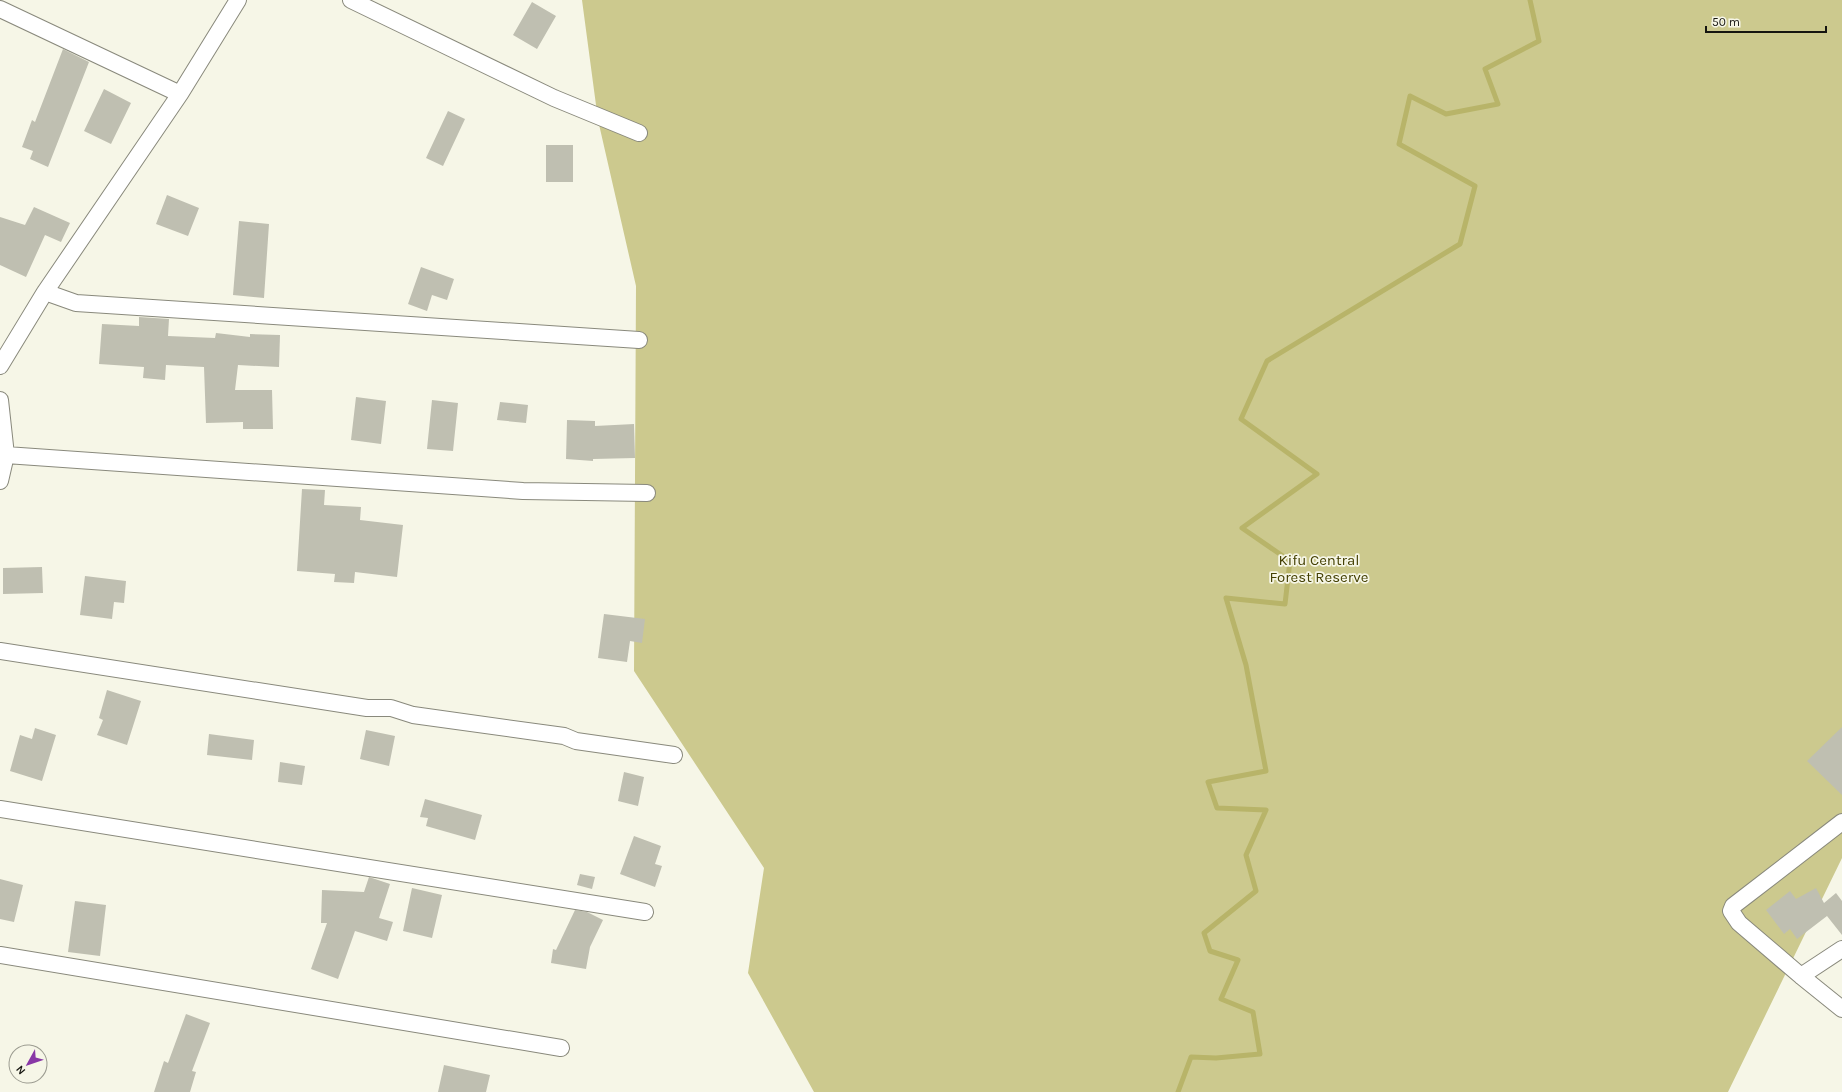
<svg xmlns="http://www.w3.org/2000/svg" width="1842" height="1092" font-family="Karla,sans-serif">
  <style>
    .green { fill: #ccc98e }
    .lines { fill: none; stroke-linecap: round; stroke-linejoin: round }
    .stream { stroke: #b8b469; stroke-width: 5 }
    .building { fill: #bfbfb1 }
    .minor-casing { stroke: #89897c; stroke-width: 18 }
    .minor { stroke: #fff; stroke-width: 16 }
    .labels { text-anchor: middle; stroke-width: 3.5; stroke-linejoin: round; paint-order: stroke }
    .park-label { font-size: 15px; fill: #444003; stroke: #f6f6e7 }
  </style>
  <rect width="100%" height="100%" fill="#f6f6e7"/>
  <!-- green -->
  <path class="green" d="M582 0H1842V858L1728 1092H814L748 973 764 868 634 671 636 286 598 120Z"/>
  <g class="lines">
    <!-- stream -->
    <path class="stream" d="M1178 1092 1191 1057 1216 1058 1260 1054 1253 1012 1221 999 1238 960 1210 951 1204 933 1256 891 1246 855 1266 810 1217 808 1208 782 1266 771 1246 665 1226 598 1285 604 1290 561 1242 528 1317 474 1241 419 1267 361 1460 244 1475 186 1399 144 1410 96 1446 114 1498 104 1485 69 1539 41 1530 0"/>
  </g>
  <!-- building -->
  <path class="building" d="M532 2 556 16 537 49 513 35Z
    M63 49 89 62 48 167 30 159 33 151 22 147 32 120 35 122Z
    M104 89 131 103 111 144 84 131Z
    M448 111 465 119 443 166 426 158Z
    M546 145H573V182H546Z
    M167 195 199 208 188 236 156 224Z
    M34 207 70 223 61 242 45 235 26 277 0 265V217L25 225Z
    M239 221 269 224 264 298 233 295Z
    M421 267 454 279 447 300 432 295 427 311 408 304Z
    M139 317 169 319 168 336 215 338 216 333 250 337V334L280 335 279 367 238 365 235 390H272L273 429H243V422L206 423 204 367 166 365 165 380 143 378 144 367 99 364 102 324 139 326Z
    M356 397 386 401 381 444 351 440Z
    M432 400 458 403 453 451 427 449Z
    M500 402 528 405 526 423 497 420Z
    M567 420 595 421V426L634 424 635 458 593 459V461L566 459Z
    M302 489 325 490 324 505 361 507 360 520 403 525 397 577 355 572 354 583 334 582 335 574 297 571Z
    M42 567 43 593 3 594V568Z
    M85 576 126 581 124 603 114 602 112 619 80 615Z
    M604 614 645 619 642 643 630 641 627 662 598 658Z
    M107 690 141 701 127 745 97 735 103 720 99 718Z
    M1842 727V795L1807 761Z
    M35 728 56 735 42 781 10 771 20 735 32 739Z
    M366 730 395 736 389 766 360 759Z
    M209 734 254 740 252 760 207 755Z
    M280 762 305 766 302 785 278 782Z
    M624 772 644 777 638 806 618 801Z
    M425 799 482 815 475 840 426 826 428 818 420 817Z
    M634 836 661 846 655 864 662 866 655 887 620 874Z
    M580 874 595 877 592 889 577 885Z
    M369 877 390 884 379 918 393 922 387 941 355 931 338 979 311 969 327 923H321L322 890 364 892Z
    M0 879 23 885 14 922 0 919Z
    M412 888 442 895 432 938 403 931Z
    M1816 888 1824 903 1836 893 1842 901V935L1827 916 1797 939 1790 929 1784 934 1766 910 1790 891 1796 899Z
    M75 901 106 905 100 956 68 952Z
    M575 910 587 912 603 920 590 947 586 969 551 963 553 949 556 950Z
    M186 1014 210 1023 192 1071 196 1072 190 1092H154L164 1061 168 1063Z
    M444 1065 490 1075 486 1092H438Z"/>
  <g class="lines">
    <defs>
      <path id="minor" d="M351 0 554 98 639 133
        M0 9 180 94
        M45 292 76 303 639 340
        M0 366 45 292 180 94 238 0
        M0 400 6 455 0 481
        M6 455 523 491 647 493
        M0 651 367 708H391L413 715 564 736 576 741 674 755
        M0 809 645 912
        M1842 822 1733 906 1731 911 1739 923 1801 976 1842 1009
        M0 955 561 1048
        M1801 976 1842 949"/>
    </defs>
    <!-- minor casing -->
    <use href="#minor" class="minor-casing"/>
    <!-- minor -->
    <use href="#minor" class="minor"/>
  </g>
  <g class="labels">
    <!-- park labels -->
    <g class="park-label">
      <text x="1319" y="565">Kifu Central<tspan x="1319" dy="17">Forest Reserve</tspan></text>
    </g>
  </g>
  <!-- north arrow -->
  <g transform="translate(28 1064) rotate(230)"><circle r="19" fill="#f6f6e7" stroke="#9c9c91"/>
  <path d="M0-3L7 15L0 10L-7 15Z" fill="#8837a6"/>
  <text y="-6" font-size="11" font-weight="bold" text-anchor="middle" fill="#151510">N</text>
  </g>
  <!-- scale -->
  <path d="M1706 26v6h120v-6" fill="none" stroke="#151510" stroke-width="2"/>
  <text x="1712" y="26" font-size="12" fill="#151510" stroke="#f6f6e7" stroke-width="3" paint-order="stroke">50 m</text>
</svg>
